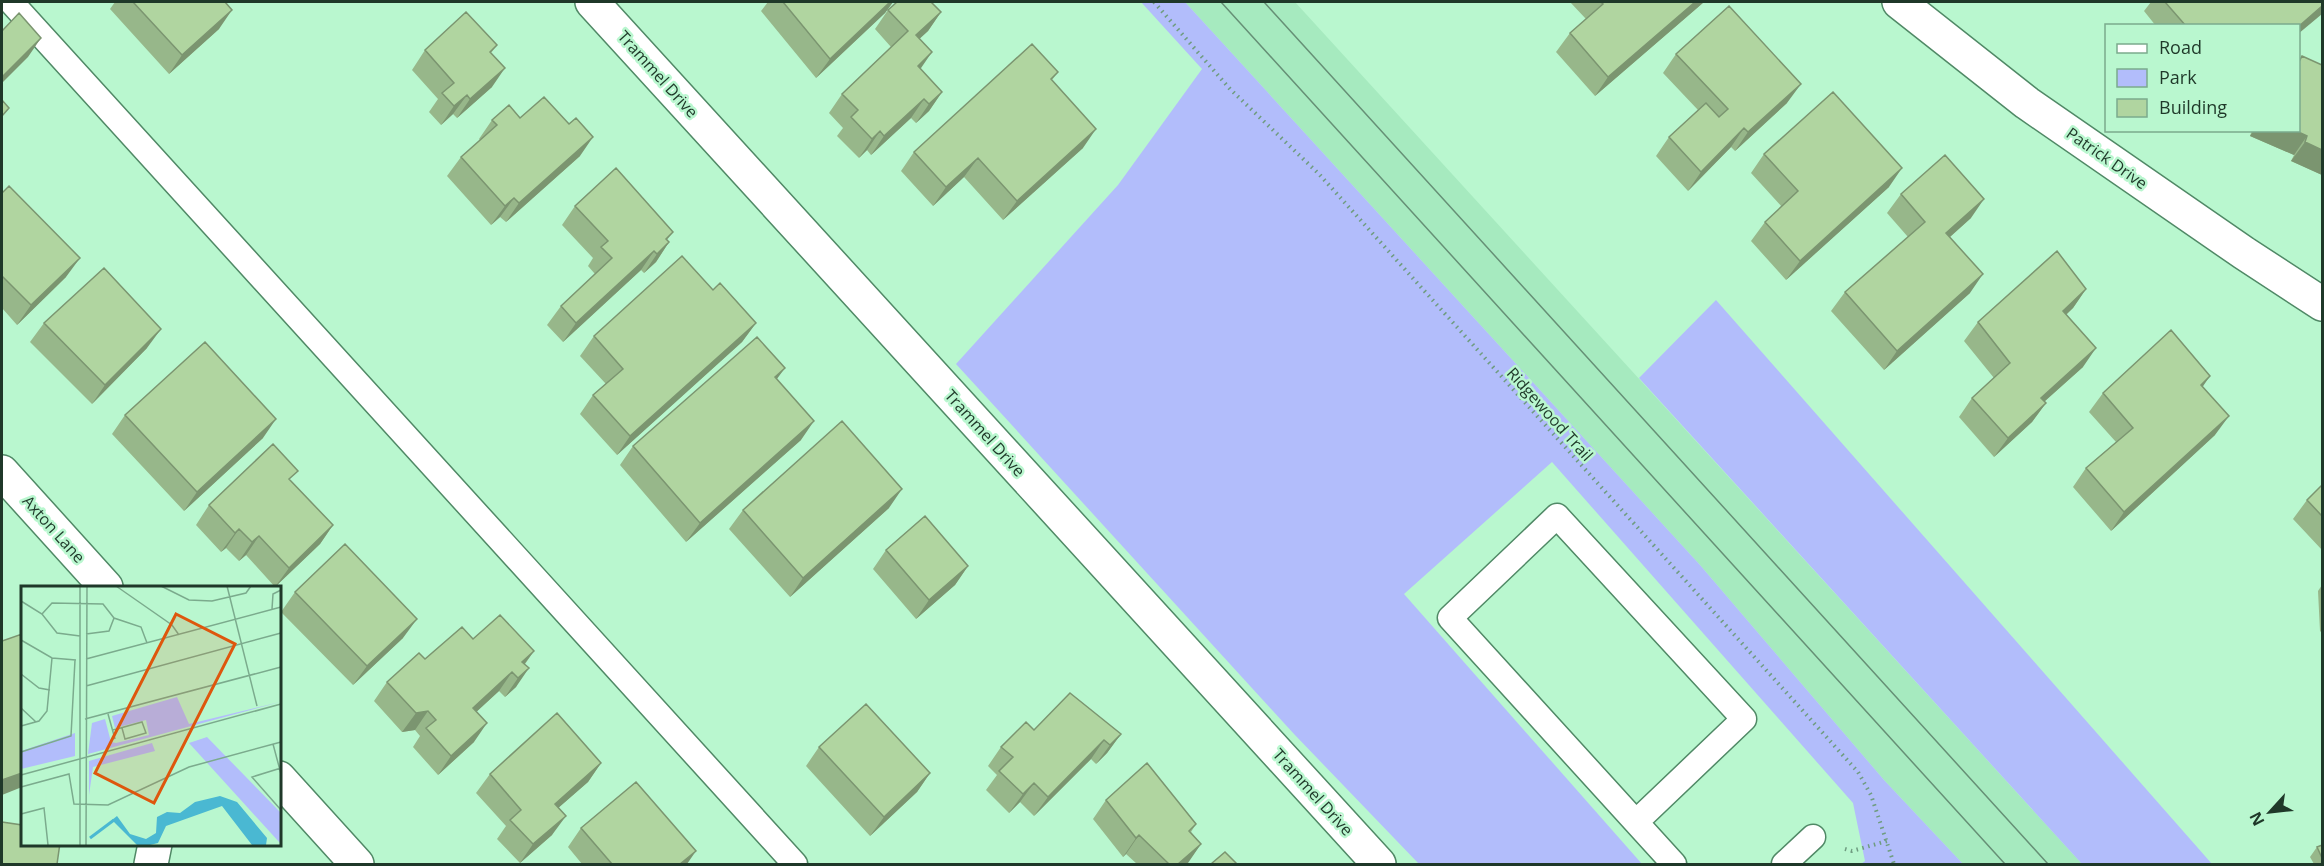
<svg xmlns="http://www.w3.org/2000/svg" width="2324" height="866" font-family="'Open Sans',sans-serif">
  <style>
    .built { fill: #a6eabf }
    .green { fill: #b2bdfb }
    .lines { fill: none; stroke-linecap: round; stroke-linejoin: round }
    .lane-casing { stroke: #508966; stroke-width: 27 }
    .street-casing { stroke: #508966; stroke-width: 36 }
    .secondary-casing { stroke: #508966; stroke-width: 36 }
    .path { stroke: #6f9c80; stroke-width: 4; stroke-dasharray: 1.5 4.5; stroke-linecap: butt }
    .lane { stroke: #fff; stroke-width: 24 }
    .street { stroke: #fff; stroke-width: 33 }
    .secondary { stroke: #fff; stroke-width: 33 }
    .tram { stroke: #669076; stroke-width: 1.5 }
    .wall { fill: #97b78a }
    .shaded-wall { fill: #7b9570 }
    .building { fill: #b0d5a0; stroke: #7b9570; stroke-width: 1.5 }
    .labels { text-anchor: middle; stroke-width: 5; stroke-linejoin: round; paint-order: stroke }
    .street-label { font-size: 16px; fill: #1f3829; stroke: #b9f7cf }
    .inset-river { fill: none; stroke: #4ab8d2; stroke-width: 3 }
    .inset-road { fill: none; stroke: #7bab8d; stroke-width: 1.5 }
    .view { fill: #de570d; fill-opacity: 0.15; stroke: #de570d; stroke-width: 3 }
    .inset-edge { fill: none; stroke: #1f3829; stroke-width: 3 }
  </style>
  <rect width="100%" height="100%" fill="#b9f7cf"/>
  <!-- built -->
  <path class="built" d="M1185 2H1295L2082 864H1963L1884 780 1700 565Z"/>
  <!-- green -->
  <path class="green" d="M1141 2H1185L1700 565 1884 780 1963 864H1861L1865 861 1853 803 1552 462 1404 594 1642 864H1419L1294 734 956 364 1118 185 1202 69Z
    M1716 300 2212 864H2082L1639 378Z"/>
  <g class="lines">
    <defs>
      <path id="lane" d="M11 2 795 864
        M1636 822 1744 719 1557 516 1450 618 1674 864
        M1784 864 1813 837"/>
      <path id="street" d="M1899 2 2027 103 2244 253 2322 304
        M2 472 106 587
        M279 778 357 864
        M151 864 155 844"/>
      <path id="secondary" d="M592 2 1379 864"/>
    </defs>
    <!-- lane casing -->
    <use href="#lane" class="lane-casing"/>
    <!-- street casing -->
    <use href="#street" class="street-casing"/>
    <!-- secondary casing -->
    <use href="#secondary" class="secondary-casing"/>
    <!-- path -->
    <path class="path" d="M1154 2 1230 89 1319 174 1858 772 1871 795 1894 864
      M1845 849 1852 851 1887 841"/>
    <!-- lane -->
    <use href="#lane" class="lane"/>
    <!-- street -->
    <use href="#street" class="street"/>
    <!-- secondary -->
    <use href="#secondary" class="secondary"/>
    <!-- tram -->
    <path class="tram" d="M1221 2 2005 864
      M1264 2 2048 864"/>
  </g>
  <!-- wall -->
  <path class="wall" d="M115 2H225L219 29 169 74 110 9Z
    M768 2H893L885 13 816 78 761 11Z
    M1570 2H1704L1595 96 1556 52 1570 33 1586 19Z
    M2151 2H2322L2298 26H2156L2144 11Z
    M888 10 941 12 928 31 919 39 920 69 942 92 929 111 916 123 911 118 871 155 867 150 859 158 837 136 843 128 829 113 842 94 891 47 875 29Z
    M497 45 491 53 492 87 457 118 453 114 441 125 429 112 438 99 412 70 425 50Z
    M1676 54 1787 103 1735 151 1731 147 1688 191 1656 156 1669 137 1698 110 1663 73Z
    M2302 56 2322 65V175L2291 161 2294 155 2250 136 2252 130H2298V61Z
    M1058 72 1052 80 1083 148 1003 220 964 177 933 206 901 171 914 152Z
    M520 118 580 156 506 222 500 217 491 225 447 176 461 157 480 140 479 139 492 120Z
    M1764 154 1889 187 1786 280 1751 241 1765 222 1782 207 1751 173Z
    M2 193 66 277 17 325 2 308Z
    M1901 194 1971 218 1950 237 1970 293 1884 370 1831 311 1845 292 1908 237 1887 213Z
    M575 206 673 232 667 240 669 242 656 262 644 273 641 270 563 342 547 325 561 306 595 274 588 266 593 258 562 225Z
    M2086 289 2073 308 2066 315 2083 367 2044 402 2046 403 2032 422 1994 457 1959 417 1972 398 1994 378 1964 341 1978 322Z
    M713 290 756 323 742 342 617 455 580 414 593 395 606 384 580 356 594 336Z
    M44 323 147 348 92 404 30 342Z
    M777 379 801 440 686 542 620 465 633 446Z
    M2203 387 2215 435 2111 531 2073 487 2086 468 2116 442 2089 412 2103 393Z
    M125 415 263 438 184 511 112 434Z
    M291 481 333 525 320 544 275 587 246 555 239 561 226 548 221 552 196 525 209 505Z
    M2322 485V550L2293 519 2307 500Z
    M889 508 790 597 729 529 743 510Z
    M886 550 968 566 955 585 916 619 873 569Z
    M2322 585V633L2320 631 2318 591Z
    M295 592 403 638 353 685 281 612Z
    M473 639 534 651 525 664 516 687 505 697 499 691 476 712 474 742 438 775 413 747 420 736 415 730 402 732 374 701 387 682 425 659Z
    M1034 730 1121 734 1107 753 1096 764 1091 759 1034 816 1020 802 1009 813 986 790 997 775 988 766 1001 747Z
    M819 747 930 773 917 792 870 836 806 766Z
    M601 763 588 782 558 808 552 835 520 863 497 839 506 826 476 793 490 774Z
    M1106 800 1196 824 1191 832 1201 844 1186 864H1137L1126 854 1123 857 1093 819Z
    M581 828 687 864H582L568 847Z
    M2322 845V864H2314L2310 857 2317 847Z"/>
  <!-- shaded-wall -->
  <path class="shaded-wall" d="M890 2H893L885 13 816 78 830 59Z
    M1695 2H1704L1595 96 1608 77Z
    M2322 6V14L2298 34V27Z
    M232 10 219 29 169 74 182 55Z
    M941 12 928 31 903 54 916 35Z
    M41 38 28 57 2 83V77Z
    M932 52 919 71 918 66Z
    M505 68 492 87 457 118 470 99Z
    M1801 84 1787 103 1735 151 1748 132Z
    M942 92 929 111 916 123 929 104Z
    M467 95 453 114 441 125 454 106Z
    M924 99 911 118 871 155 884 136Z
    M1744 128 1731 147 1688 191 1701 172Z
    M1096 129 1083 148 1003 220 1017 201Z
    M2254 130H2294L2307 136 2294 155 2250 136Z
    M880 131 867 150 859 158 872 139Z
    M593 137 580 156 506 222 519 203Z
    M2305 142 2322 150V175L2291 161Z
    M978 158 964 177 933 206 946 187Z
    M1902 168 1889 187 1786 280 1800 261Z
    M514 198 500 217 491 225 505 206Z
    M1984 199 1971 218 1933 252 1946 233Z
    M669 242 656 262 644 273 657 254Z
    M654 251 641 270 563 342 576 323Z
    M80 258 66 277 17 325 31 305Z
    M1983 274 1970 293 1884 370 1897 351Z
    M2086 289 2073 308 2049 330 2063 311Z
    M756 323 742 342 617 455 630 436Z
    M161 329 147 348 92 404 105 385Z
    M2096 348 2083 367 2027 417 2041 398Z
    M785 368 771 387 775 377Z
    M2210 376 2197 395 2201 385Z
    M2046 403 2032 422 1994 457 2008 438Z
    M2229 416 2215 435 2111 531 2124 512Z
    M276 419 263 438 184 511 197 492Z
    M814 421 801 440 686 542 700 523Z
    M902 489 889 508 790 597 803 578Z
    M333 525 320 544 275 587 289 568Z
    M239 529 226 548 221 552 235 533Z
    M259 536 246 555 239 561 252 542Z
    M968 566 955 585 916 619 929 600Z
    M417 619 403 638 353 685 367 666Z
    M534 651 520 670 522 662Z
    M529 668 516 687 505 697 518 678Z
    M512 672 499 691 460 727 473 708Z
    M428 711 415 730 402 732 416 713Z
    M487 723 474 742 438 775 451 756Z
    M1121 734 1107 753 1096 764 1110 745Z
    M1104 740 1091 759 1034 816 1048 797Z
    M601 763 588 782 541 823 555 804Z
    M22 773V787L2 795V780Z
    M930 773 917 792 870 836 884 817Z
    M1034 783 1020 802 1009 813 1023 794Z
    M566 816 552 835 520 863 533 844Z
    M1139 835 1126 854 1123 857 1136 838Z
    M1201 844 1188 863 1186 864H1178Z
    M696 851 687 864H680Z"/>
  <!-- building -->
  <path class="building" d="M133 2H225L232 10 182 55Z
    M783 2H890L830 59Z
    M897 2H931L941 12 916 35 932 52 918 66 942 92 929 104 924 99 884 136 880 131 872 139 851 117 858 110 842 94 908 31 888 10Z
    M1601 2H1695L1608 77 1570 33 1603 4Z
    M2165 2H2322V6L2298 27V26H2186Z
    M1729 6 1801 84 1748 132 1744 128 1701 172 1669 137 1706 103 1719 117 1728 109 1676 54Z
    M466 12 497 45 490 52 505 68 470 99 467 95 454 106 442 93 454 83 425 50Z
    M19 13 41 38 2 77V31Z
    M1032 44 1058 72 1051 79 1096 129 1017 201 978 158 946 187 914 152Z
    M2302 56 2322 65V150L2305 142 2307 136 2294 130H2298V64Z
    M1833 92 1902 168 1800 261 1765 222 1798 191 1764 154Z
    M544 97 569 124 576 118 593 137 519 203 514 198 505 206 461 157 497 125 492 120 509 105 520 118Z
    M2 100 9 108 2 116Z
    M1945 155 1984 199 1946 233 1983 274 1897 351 1845 292 1925 222 1901 194Z
    M616 168 673 232 666 239 669 242 657 254 654 251 576 323 561 306 612 258 601 247 608 241 575 206Z
    M9 186 80 258 31 305 2 276V193Z
    M2057 251 2086 289 2063 311 2096 348 2041 398 2046 403 2008 438 1972 398 2010 363 1978 322Z
    M682 256 713 290 720 283 756 323 630 436 593 395 623 369 594 336Z
    M104 268 161 329 105 385 44 323Z
    M2171 330 2210 376 2201 385 2229 416 2124 512 2086 468 2133 428 2103 393Z
    M757 337 785 368 775 377 814 421 700 523 633 446Z
    M205 342 276 419 197 492 125 415Z
    M842 421 902 489 803 578 743 510Z
    M273 444 298 471 289 479 333 525 289 568 259 536 252 542 239 529 235 533 209 505Z
    M2322 485V516L2307 500Z
    M925 516 968 566 929 600 886 550Z
    M345 544 417 619 367 666 295 592Z
    M500 615 534 651 522 662 529 668 518 678 512 672 473 708 487 723 451 756 426 728 436 720 428 711 416 713 387 682 419 653 425 659 462 627 473 639Z
    M22 634V773L2 780V641Z
    M1070 693 1121 734 1110 745 1104 740 1048 797 1034 783 1023 794 999 771 1013 757 1001 747 1026 722 1034 730Z
    M866 704 930 773 884 817 819 747Z
    M557 713 601 763 555 804 566 816 533 844 510 820 521 810 490 774Z
    M1147 763 1196 824 1189 831 1201 844 1178 864H1169L1139 835 1136 838 1106 800Z
    M636 782 696 851 680 864H612L581 828Z
    M2 822 22 825V843H60L57 864H2Z
    M2322 845V858L2317 847Z
    M1225 852 1237 864H1211Z"/>
  <g class="labels">
    <!-- street labels -->
    <g class="street-label">
      <text transform="translate(658 74) rotate(48)" y="6">Trammel Drive</text>
      <text transform="translate(2107 158) rotate(35)" y="6">Patrick Drive</text>
      <text transform="translate(1550 414) rotate(48)" y="6">Ridgewood Trail</text>
      <text transform="translate(985 433) rotate(48)" y="6">Trammel Drive</text>
      <text transform="translate(54 529) rotate(48)" y="6">Axton Lane</text>
      <text transform="translate(1313 792) rotate(48)" y="6">Trammel Drive</text>
    </g>
  </g>
  <!-- overview -->
  <g transform="translate(21 586)">
    <rect width="260" height="260" fill="#b9f7cf"/>
    <path d="M156 111 168 138 259 116 67 168 71 137 84 133 90 156 95 157 128 149 125 134 94 142 91 130ZM54 147V170L0 183V165ZM186 151 259 226V257L168 157ZM131 157 134 165 72 181 68 209V175Z" fill="#b2bdfb"/>
    <path d="M199 210 216 216 246 252 245 259H231L201 220 145 240 137 257 129 259H116L91 234 96 230 109 248 125 253 135 247 136 231 146 226 159 227 174 216Z" fill="#4ab8d2"/>
    <path class="inset-river" d="M69 252 93 234"/>
    <path class="inset-road" d="M59 0V259M95 0 151 39 158 49M140 0 168 14 191 15 225 7 230 0M206 0 236 120M0 15 21 28 36 47 59 50M251 23 252 8 260 4M21 28 31 17 82 18 93 32 120 41 126 57M65 48 88 45 93 32M0 54 31 72 55 74M65 73 260 21M0 88 18 102 29 104M65 100 260 47M0 122 15 136M87 128 94 153M64 133 260 81M0 140 18 135 26 125 31 72M91 144 96 143 121 136 125 147 104 153 101 142M252 158 260 188M0 166 50 150 54 74M260 182 231 191 260 224M0 189 260 118M0 201 48 188 53 218 87 219 168 181 260 156M0 228 23 222 27 259M65 259 66 0"/>
    <path class="view" d="M155 28 214 58 133 217 74 187Z"/>
    <rect width="260" height="260" class="inset-edge"/>
  </g>
  <!-- border -->
  <rect width="2324" height="866" fill="none" stroke="#1f3829" stroke-width="6"/>
  <!-- legend -->
  <rect x="2105" y="24" width="195" height="108" fill="#b9f7cf" stroke="#7bab8d" stroke-width="1.5"/>
  <rect x="2117" y="44" width="30" height="9" fill="#ffffff" stroke="#7bab8d" stroke-width="1.5"/>
  <text x="2159" y="54" font-size="18" fill="#1f3829">Road</text>
  <rect x="2117" y="69" width="30" height="18" fill="#b2bdfb" stroke="#7bab8d" stroke-width="1.5"/>
  <text x="2159" y="84" font-size="18" fill="#1f3829">Park</text>
  <rect x="2117" y="99" width="30" height="18" fill="#b0d5a0" stroke="#7bab8d" stroke-width="1.5"/>
  <text x="2159" y="114" font-size="18" fill="#1f3829">Building</text>
  <!-- north arrow -->
  <g transform="translate(2270 812) rotate(243)" stroke="#b9f7cf" stroke-width="4.5" paint-order="stroke">
  <path d="M0-4.5L10 22L0 15L-10 22Z" fill="#1f3829"/>
  <text y="-9" font-size="16" font-weight="bold" text-anchor="middle" fill="#1f3829">N</text>
  </g>
</svg>
